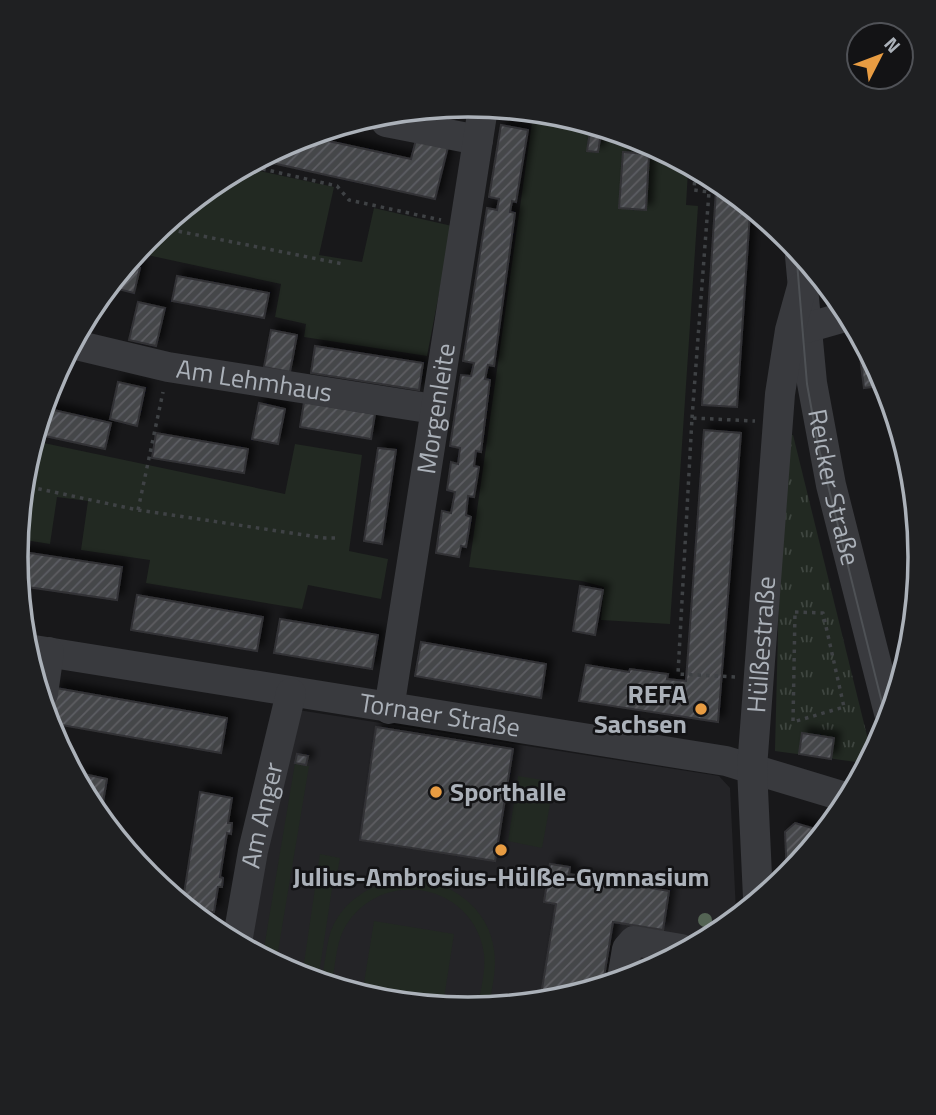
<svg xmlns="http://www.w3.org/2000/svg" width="936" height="1115" font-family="'Titillium Web',sans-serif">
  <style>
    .built { fill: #242427 }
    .green { fill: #222922 }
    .park { fill: url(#park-tufts) }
    .building { fill: url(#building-hatch); stroke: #323236; stroke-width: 2; filter: url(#shadow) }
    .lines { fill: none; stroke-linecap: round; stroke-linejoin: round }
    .path { stroke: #3f4245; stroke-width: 3.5; stroke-dasharray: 3.5 5; stroke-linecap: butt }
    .minor { stroke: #393a3e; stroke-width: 30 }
    .tram { stroke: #4e5155; stroke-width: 2 }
    .tree { fill: #546454 }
    .poi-dot { fill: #e89c42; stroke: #131315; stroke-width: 2.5 }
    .labels { text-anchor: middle; stroke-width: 5; stroke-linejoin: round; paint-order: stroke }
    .street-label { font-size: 26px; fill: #abb1b9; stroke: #131315 }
    .poi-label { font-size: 26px; font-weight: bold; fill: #abb1b9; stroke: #131315; text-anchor: end }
    .rim { fill: none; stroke: #abb1b9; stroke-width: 3.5 }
  </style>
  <defs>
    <pattern id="park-tufts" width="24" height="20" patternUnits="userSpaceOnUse" patternTransform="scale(1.75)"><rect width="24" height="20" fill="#222922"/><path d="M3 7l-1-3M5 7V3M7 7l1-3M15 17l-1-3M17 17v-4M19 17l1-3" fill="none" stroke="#3f4640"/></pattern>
    <pattern id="building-hatch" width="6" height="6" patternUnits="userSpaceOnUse" patternTransform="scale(1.75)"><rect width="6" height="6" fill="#45464a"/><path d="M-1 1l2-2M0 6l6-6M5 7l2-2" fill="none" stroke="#5d5e62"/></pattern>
    <filter id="shadow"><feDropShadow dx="6" dy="-6" stdDeviation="3.5" flood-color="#0009"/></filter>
  </defs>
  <rect width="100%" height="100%" fill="#18181a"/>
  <!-- built -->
  <path class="built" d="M298 710 719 776 730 788 736 912 641 975 468 1010 295 975 248 944Z"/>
  <!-- green -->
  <path class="green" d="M532 122 649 145 688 171 686 205 698 206 670 624 601 620 604 587 582 581 469 567Z
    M251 169 334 187 319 255 362 262 374 208 452 226 427 356 304 337 306 324 275 317 281 284 138 253 148 237Z
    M39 442 285 494 295 444 362 455 349 551 388 559 381 599 308 585 302 609 146 583 150 560 81 550 88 501 57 497 50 544 19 539Z
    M295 763 309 766 276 963 263 954Z
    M518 776 554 782 542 848 508 841Z
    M320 854 340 858 335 885 332 889 318 980 302 977Z
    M408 878C449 880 489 907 494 950 497 969 492 988 489 1006L478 1008C480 991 486 972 484 954 475 887 389 866 349 921 336 938 336 962 332 983L322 981C324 966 326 951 329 937 339 901 374 881 408 878Z
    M374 921 454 934 443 1005 363 989Z"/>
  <!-- park -->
  <path class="park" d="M783 435H793L871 752 864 763 775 751Z"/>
  <!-- building -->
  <path class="building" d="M501 125 528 130 516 202 512 201 510 212 515 213 494 366 488 365 485 379 490 380 481 452 476 451 474 466 479 467 474 497 468 496 466 515 471 517 466 547 461 546 459 557 436 553 442 511 451 513 455 492 447 490 451 462 458 464 460 448 450 446 461 375 471 376 474 363 463 361 487 208 497 210 499 199 489 197Z
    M590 132 601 133 598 152 587 151Z
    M310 137 411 159 416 140 448 147 435 199 263 161 295 140Z
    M623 152 649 154 646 210 619 208Z
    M716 190 750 212 737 407 702 405Z
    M130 265 140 268 134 293 114 288Z
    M177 276 269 293 264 318 172 301Z
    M138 302 165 308 156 346 129 340Z
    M271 330 297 335 290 372 264 367Z
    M315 346 423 363 419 390 311 373Z
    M861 347 886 385 864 388 859 348Z
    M118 382 145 388 137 426 110 419Z
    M304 402 375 414 371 439 300 427Z
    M259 403 285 409 278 444 252 439Z
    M45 408 111 423 105 449 40 435Z
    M704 430 741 433 718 722 579 701 586 665 629 672 630 669 668 674 667 679 686 681Z
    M156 433 248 449 244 473 152 458Z
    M378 448 396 450 382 544 364 541Z
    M17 551 122 567 117 600 21 586 16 557Z
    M580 586 603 590 595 635 573 631Z
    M137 595 263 617 257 651 131 630Z
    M280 619 378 635 372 669 274 653Z
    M421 642 546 664 541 698 415 676Z
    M56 688 227 718 221 753 50 723Z
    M376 727 513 749 495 861 360 840Z
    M802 733 834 738 831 759 799 754Z
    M297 754 308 756 306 765 295 763Z
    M79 773 107 779 102 808Z
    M200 792 232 798 228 823H232L231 834 227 833 220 877 223 878 222 887H218L214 912 206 911 205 915 183 900Z
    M795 823 819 830 787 878 785 832Z
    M550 864 570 867 569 874 669 891 663 930 613 922 603 983 541 995 556 904 544 902Z"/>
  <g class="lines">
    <!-- path -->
    <path class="path" d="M254 167 337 186 349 200 441 220
      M162 228 343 264
      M692 418 709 192 694 190 695 176
      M30 487 138 510 325 538H336
      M138 510 163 392
      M795 612 823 613 844 707 793 722Z
      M735 677 678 674 692 418 755 421"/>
    <!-- minor -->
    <g class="minor">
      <path d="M386 122 478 140"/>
      <path id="s1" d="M800 256 812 383 831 485 889 713"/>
      <path d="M806 328 841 318"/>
      <path id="s2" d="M76 345 168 367 434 409"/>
      <path id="s3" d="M34 650 726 761 842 796"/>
      <path d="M43 694 49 652"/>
      <path id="s4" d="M389 709 483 108"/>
      <path id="s5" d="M758 898 752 768 780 394 790 330 802 287"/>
      <path id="s6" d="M238 937 253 851 291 693"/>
      <path d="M622 979 627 949 634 941 681 949"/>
    </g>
    <!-- tram -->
    <path class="tram" d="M796 250 807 384 818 445 887 723"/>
  </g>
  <!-- trees -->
  <circle class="tree" cx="705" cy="920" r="7"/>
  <!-- markers -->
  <g class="poi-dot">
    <circle cx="701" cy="709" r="7"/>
    <circle cx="436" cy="792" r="7"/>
    <circle cx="501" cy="850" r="7"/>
  </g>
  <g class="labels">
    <!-- street labels -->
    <g class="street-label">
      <text dy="9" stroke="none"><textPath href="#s2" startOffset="182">Am Lehmhaus</textPath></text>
      <text dy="9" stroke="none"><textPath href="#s4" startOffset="304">Morgenleite</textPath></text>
      <text dy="9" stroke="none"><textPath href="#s1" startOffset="234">Reicker Straße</textPath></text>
      <text dy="9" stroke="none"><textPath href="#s5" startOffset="254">Hülßestraße</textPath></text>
      <text dy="9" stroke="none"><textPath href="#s3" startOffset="411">Tornaer Straße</textPath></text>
      <text dy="9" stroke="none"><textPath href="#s6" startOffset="124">Am Anger</textPath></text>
    </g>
    <!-- poi labels -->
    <g class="poi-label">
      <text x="687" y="703">REFA<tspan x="687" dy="30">Sachsen</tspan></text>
      <text x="450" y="801" text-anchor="start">Sporthalle</text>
      <text x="501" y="886" text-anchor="middle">Julius-Ambrosius-Hülße-Gymnasium</text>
    </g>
  </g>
  <!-- crop -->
  <path d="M0 0H936V1115H0ZM28 557a440 440 0 1 1 880 0a440 440 0 1 1-880 0Z" fill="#1f2022" fill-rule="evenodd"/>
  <path class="rim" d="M28 557a440 440 0 1 1 880 0a440 440 0 1 1-880 0Z"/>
  <!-- north arrow -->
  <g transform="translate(880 56) rotate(48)"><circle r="33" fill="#131315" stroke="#505257" stroke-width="2"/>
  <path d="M0-5L12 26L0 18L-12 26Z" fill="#e89c42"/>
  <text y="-10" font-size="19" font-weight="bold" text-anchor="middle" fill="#abb1b9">N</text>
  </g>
</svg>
